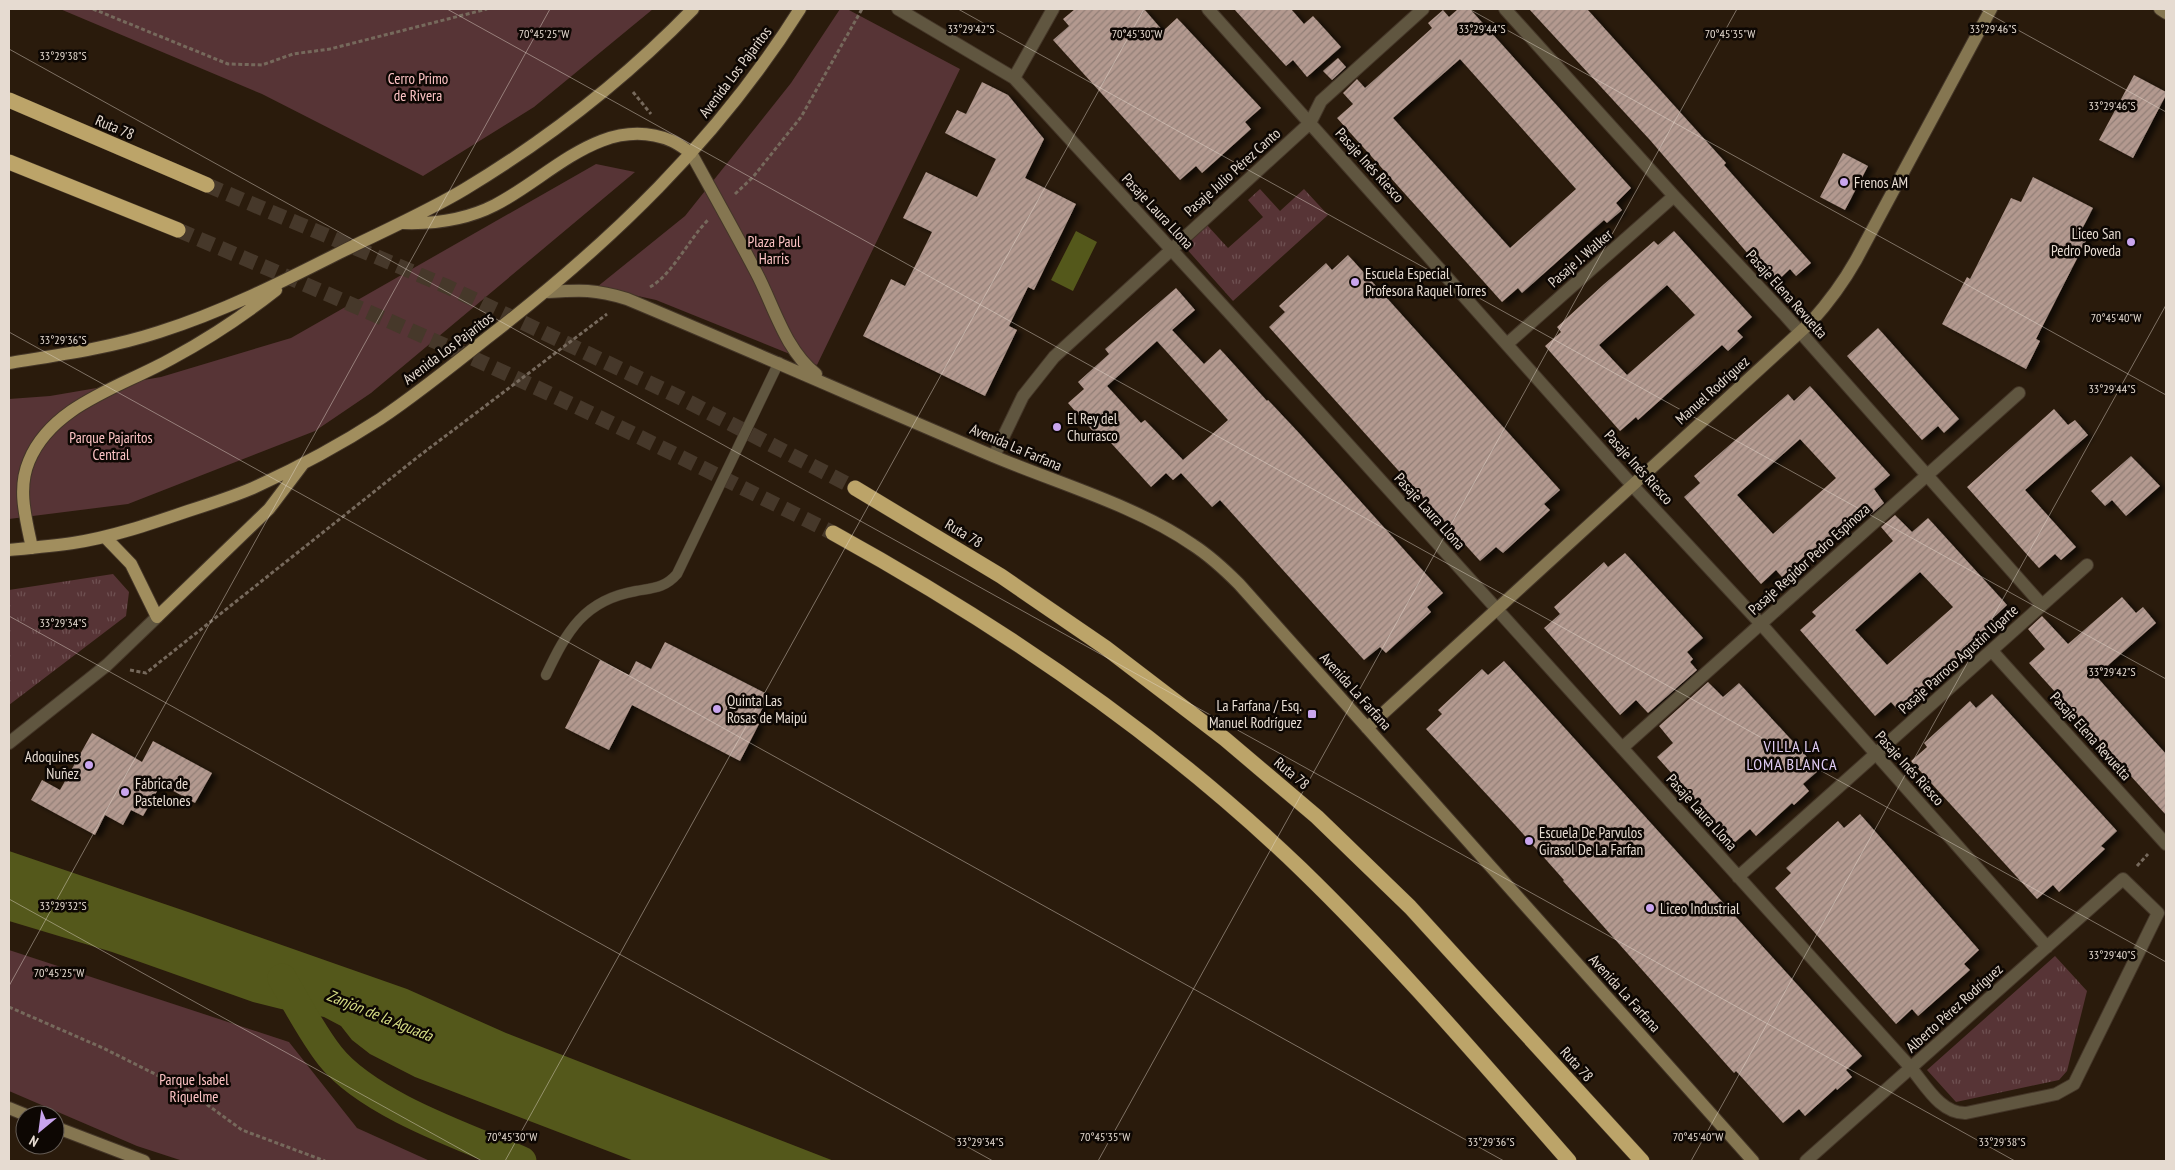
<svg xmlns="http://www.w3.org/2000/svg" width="2175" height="1170" font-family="'PT Sans Narrow',sans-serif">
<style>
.grass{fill:url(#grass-tufts)}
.park{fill:#573436}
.water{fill:#54581b}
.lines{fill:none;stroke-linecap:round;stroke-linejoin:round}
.canal{stroke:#54581b;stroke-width:29}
.building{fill:url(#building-hatch);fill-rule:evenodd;filter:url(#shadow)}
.highway-tunnel{stroke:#46382a;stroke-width:15;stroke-dasharray:15 8;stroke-linecap:butt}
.lane-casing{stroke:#443628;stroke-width:11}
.street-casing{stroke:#443628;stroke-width:14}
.secondary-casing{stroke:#443628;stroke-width:14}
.primary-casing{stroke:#443628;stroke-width:14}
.highway-casing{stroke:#443628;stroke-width:16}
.path{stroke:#76695c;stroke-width:3;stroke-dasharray:4 2.5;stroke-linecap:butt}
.lane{stroke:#605640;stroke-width:10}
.street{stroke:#605640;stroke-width:12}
.secondary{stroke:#857651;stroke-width:12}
.primary{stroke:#a18e5e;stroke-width:12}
.highway{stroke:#bca469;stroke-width:15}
.ticks{fill:none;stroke:#e6dbd1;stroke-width:1;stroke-opacity:0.45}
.poi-dot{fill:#c9a5ee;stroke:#0d0703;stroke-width:2}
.labels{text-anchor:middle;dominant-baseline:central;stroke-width:5;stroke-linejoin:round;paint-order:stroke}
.street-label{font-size:15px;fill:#e6dbd1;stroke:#0d0703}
.park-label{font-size:15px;fill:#fec4c5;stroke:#0d0703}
.poi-label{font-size:15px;fill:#e6dbd1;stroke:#0d0703;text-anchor:start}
.neighbourhood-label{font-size:16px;letter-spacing:1px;fill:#e1cdf6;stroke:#0d0703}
.water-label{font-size:16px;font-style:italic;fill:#d7de85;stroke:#0d0703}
.ticks-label{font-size:12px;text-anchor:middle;fill:#e6dbd1;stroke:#0d0703;stroke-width:5;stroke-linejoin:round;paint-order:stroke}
</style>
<defs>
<pattern id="grass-tufts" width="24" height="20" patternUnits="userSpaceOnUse" patternTransform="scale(1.25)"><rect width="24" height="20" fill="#573436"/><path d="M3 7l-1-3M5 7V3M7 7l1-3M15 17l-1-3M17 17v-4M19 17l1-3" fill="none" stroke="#6f5152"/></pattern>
<pattern id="building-hatch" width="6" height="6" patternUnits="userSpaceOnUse" patternTransform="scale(1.25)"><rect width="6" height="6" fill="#b3998f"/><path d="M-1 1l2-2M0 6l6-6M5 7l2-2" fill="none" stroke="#927f77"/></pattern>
<filter id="shadow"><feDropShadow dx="5.5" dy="3" stdDeviation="2.5" flood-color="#0009"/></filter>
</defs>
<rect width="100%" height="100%" fill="#2a1b0c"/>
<path class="grass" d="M1260 189 1280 211 1304 189 1328 215 1233 301 1184 246 1207 225 1228 248 1263 217 1248 200Z
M113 574 129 592 126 616 9 705V590Z
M2055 956 2087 991 2067 1071 2059 1080 1956 1102 1927 1070Z"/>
<path class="park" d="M60 9H653L534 107 423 176 262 94Z
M840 9H847L960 69 817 365 656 300 597 287 685 216 791 83Z
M596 164 635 172 371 393 315 431 128 504 9 519V399L50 396 161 377 291 338Z
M9 950 289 1042 357 1128 430 1161H183L137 1146 9 1091Z"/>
<path class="water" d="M1076 231 1097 242 1073 291 1051 280Z
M9 851 188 912 407 989 506 1033 834 1161H634L415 1077 370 1054 352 1040 341 1026 324 1017 281 1009 253 1002 112 952 9 921Z"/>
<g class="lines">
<path class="canal" d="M282 978C297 1004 312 1033 330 1056 368 1104 465 1137 522 1161"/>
</g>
<path class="building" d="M1075 9H1144L1163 31 1177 18 1261 108 1245 122 1251 129 1202 173 1196 166 1180 180 1053 40 1069 26 1063 19Z
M1234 9H1291L1304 24 1313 16 1341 47 1307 77 1293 60 1286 66Z
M1458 9H1470L1631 188 1616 203 1622 210 1607 223 1604 220 1522 293 1518 288 1502 302 1337 118 1353 104 1343 93 1357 79 1365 88 1432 28 1428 23 1443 10 1449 17ZM1460 59 1576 189 1510 248 1393 118Z
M1529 9H1587L1726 163 1724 165 1811 263 1796 276 1790 269 1774 284 1650 140Z
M1338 58 1346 67 1332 80 1323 71Z
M2134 75 2166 92V95L2133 158 2099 140Z
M982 82 1008 95 1044 139 1025 178 1076 204 1034 290 1028 287 1009 326 1017 330 985 396 863 336 891 279 905 286 932 232 903 218 926 172 977 197 996 159 945 133 957 110 966 114Z
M1843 153 1868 166 1845 210 1820 197Z
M2033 177 2093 208 2081 231 2089 235 2036 339 2040 341 2026 369 1942 324 1967 277 1970 279 2011 198 2021 202Z
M1674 231 1752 317 1737 331 1743 337 1728 351 1722 345 1638 420 1636 417 1620 431 1545 346 1561 332 1557 327 1603 285 1654 241 1658 245ZM1667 285 1695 315 1627 375 1599 345Z
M1348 255 1560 490 1544 504 1550 510 1503 553 1496 547 1480 561 1269 327 1285 312 1279 306 1326 263 1332 270Z
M1176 288 1195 310 1172 330 1204 364 1220 349 1267 401 1268 400 1299 433 1443 593 1427 607 1431 612 1386 653 1380 647 1364 660 1220 500 1212 507 1181 473 1173 480 1166 473 1151 487 1102 433 1098 437 1068 403 1084 389 1078 382 1109 354 1105 349ZM1157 341 1228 420 1183 460 1145 420 1141 423 1107 386Z
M1878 328 1959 419 1944 433 1938 426 1922 440 1847 356Z
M1810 386 1890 475 1874 489 1884 503 1870 515 1864 509 1815 552 1812 549 1782 577 1776 570 1761 584 1684 497 1700 483 1694 476 1788 394 1794 401ZM1800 439 1836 478 1773 534 1737 495Z
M2054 409 2068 425 2075 420 2088 435 2025 490 2076 547 2061 560 2055 554 2039 568 1967 487Z
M2131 456 2160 486 2126 516 2112 500 2105 506 2091 491Z
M1895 515 1912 532 1928 518 2007 605 1992 619 1998 626 1983 639 1981 637 1899 711 1891 702 1875 716 1800 630 1816 616 1812 612 1893 541 1881 527ZM1920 572 1953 607 1887 665 1855 630Z
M1625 553 1703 638 1687 652 1693 659 1690 662 1697 670 1648 713 1636 700 1620 715 1544 628 1560 614 1554 607 1604 562 1608 567Z
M2122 597 2136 613 2143 607 2156 623 2096 676 2166 754V815L2029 663 2045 649 2028 629 2042 616 2068 644Z
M665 642 769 695 755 723 759 724 740 761 632 705 609 750 565 728 600 660 629 675 636 661 651 669Z
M1504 661 1862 1056 1846 1070 1852 1077 1837 1090 1836 1088 1805 1116 1799 1109 1783 1123 1736 1071 1734 1073 1563 881 1564 880 1516 826 1426 729 1442 714 1438 710 1482 669 1488 675Z
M1708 682 1723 697 1739 683 1819 770 1803 784 1809 791 1794 805 1792 803 1756 836 1750 829 1734 843 1657 757 1673 743 1659 726Z
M1992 694 2117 831 2101 846 2105 849 2059 892 2053 885 2037 899 1911 761 1927 747 1924 743 1970 701 1976 708Z
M92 733 142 762 153 741 212 773 195 803 161 784 143 816 131 810 123 825 105 815 95 835 31 800 42 780 60 790Z
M1860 814 1979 950 1964 964 1970 970 1918 1016 1912 1009 1896 1024 1775 888 1791 873 1786 868 1838 821 1844 828Z"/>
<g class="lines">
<path class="highway-tunnel" d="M207 185 448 287 681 398 855 488
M178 230C283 275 387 319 490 366 605 419 719 476 833 533"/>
<g class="lane-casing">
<path id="lane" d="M546 675C567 631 584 600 636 591 653 588 665 588 677 574L779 362"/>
</g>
<g class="street-casing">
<path id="street" d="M898 9 1014 78 1235 319 1911 1068C1926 1086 1941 1114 1966 1113L2056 1094 2074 1084 2158 913 2123 879C2017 973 1912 1067 1806 1161
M1208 9 1632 485 1761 624 2047 947
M1505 9 1674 196 1785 315 2042 605
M1014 78 1053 9
M1507 344 1674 196
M994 456 1023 396 1054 357 1310 123 1321 101 1423 9
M1992 651 2166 844
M9 743 107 665 157 617
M1622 748 2019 393
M1738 877 2087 565"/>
</g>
<g class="secondary-casing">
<path id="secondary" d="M2160 9 2166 13
M691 153C713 193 735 232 756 272 774 306 785 350 816 374
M548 292C580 290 595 289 627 299 749 350 871 404 993 456 1057 483 1137 506 1193 545 1210 556 1225 570 1239 584L1753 1161
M1367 728 1811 322C1829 302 1843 283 1856 260L1991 9
M9 1108 26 1115
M55 1127 144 1161"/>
</g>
<g class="primary-casing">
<path id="primary" d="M403 223C434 224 466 220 495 205 550 177 604 112 672 141 679 144 685 149 691 153
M9 363C59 355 110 348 159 332 222 312 280 283 339 253 381 232 425 213 465 189 548 139 626 78 693 9
M105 537 131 564 157 617 269 509 303 464
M32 548C26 519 17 489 29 461 52 405 121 387 171 359 208 339 243 316 276 290
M9 550C30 548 52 546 73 543 112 537 150 524 188 511 210 504 232 497 253 488 297 468 340 445 380 419 417 394 452 366 487 338 610 243 717 141 800 9"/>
</g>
<g class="highway-casing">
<path id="highway" d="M9 100 207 185
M9 162 178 230
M855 488 1001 576 1106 648 1225 739 1317 817 1410 907 1642 1161
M833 533C1000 625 1163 736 1301 869 1396 961 1482 1062 1569 1161"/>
</g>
<path class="path" d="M93 9 228 64 262 65 293 54 330 49 487 9
M633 92 651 114
M735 194 753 177 801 117 862 9
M650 287C673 274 688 240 708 220
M130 670 146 673 419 456 607 314
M2137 866 2148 854
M9 1007 103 1048 187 1090 242 1130 325 1161"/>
<use href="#lane" class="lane"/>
<use href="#street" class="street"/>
<use href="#secondary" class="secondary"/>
<use href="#primary" class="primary"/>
<use href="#highway" class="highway"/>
</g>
<path class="ticks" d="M447 9 2166 962M958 9 2166 679M1469 9 2166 395M1980 9 2166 112M9 49 2015 1161M9 332 1504 1161M9 616 993 1161M9 899 482 1161M9 986 550 9M505 1161 1144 9M1098 1161 1737 9M1691 1161 2166 305"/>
<g class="poi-dot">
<circle cx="1844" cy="182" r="5"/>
<circle cx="2131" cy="242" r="5"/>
<circle cx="1355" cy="282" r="5"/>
<circle cx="1057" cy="427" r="5"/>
<circle cx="717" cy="709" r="5"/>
<rect x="1307" y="709" width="10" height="10" rx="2.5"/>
<circle cx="89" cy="765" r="5"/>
<circle cx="125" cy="792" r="5"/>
<circle cx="1529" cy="841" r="5"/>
<circle cx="1650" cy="908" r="5"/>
</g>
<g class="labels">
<g class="street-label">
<text transform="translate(735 72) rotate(-53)">Avenida Los Pajaritos</text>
<text transform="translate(115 127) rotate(23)">Ruta 78</text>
<text transform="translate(1370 165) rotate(48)">Pasaje Inés Riesco</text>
<text transform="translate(1232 172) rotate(-42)">Pasaje Julio Pérez Canto</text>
<text transform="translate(1158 211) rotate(47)">Pasaje Laura Llona</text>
<text transform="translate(1580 258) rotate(-41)">Pasaje J. Walker</text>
<text transform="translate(1787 294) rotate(48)">Pasaje Elena Revuelta</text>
<text transform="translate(448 348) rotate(-37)">Avenida Los Pajaritos</text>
<text transform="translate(1712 390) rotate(-42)">Manuel Rodríguez</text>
<text transform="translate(1016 447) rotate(23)">Avenida La Farfana</text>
<text transform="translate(1639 467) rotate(48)">Pasaje Inés Riesco</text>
<text transform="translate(1430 511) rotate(48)">Pasaje Laura Llona</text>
<text transform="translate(964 533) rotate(31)">Ruta 78</text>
<text transform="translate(1809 559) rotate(-42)">Pasaje Regidor Pedro Espinoza</text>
<text transform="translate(1958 659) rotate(-42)">Pasaje Parroco Agustín Ugarte</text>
<text transform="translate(1356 691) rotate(48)">Avenida La Farfana</text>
<text transform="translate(2091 736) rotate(48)">Pasaje Elena Revuelta</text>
<text transform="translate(1910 768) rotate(48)">Pasaje Inés Riesco</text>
<text transform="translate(1292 773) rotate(40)">Ruta 78</text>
<text transform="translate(1702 812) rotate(48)">Pasaje Laura Llona</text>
<text transform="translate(1625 993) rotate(48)">Avenida La Farfana</text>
<text transform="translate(1954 1008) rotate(-42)">Alberto Pérez Rodríguez</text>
<text transform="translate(1577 1064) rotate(48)">Ruta 78</text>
</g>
<g class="park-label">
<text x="418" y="78">Cerro Primo<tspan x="418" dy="17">de Rivera</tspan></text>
<text x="774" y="241">Plaza Paul<tspan x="774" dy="17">Harris</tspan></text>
<text x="111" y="437">Parque Pajaritos<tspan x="111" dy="17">Central</tspan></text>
<text x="194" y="1079">Parque Isabel<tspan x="194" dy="17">Riquelme</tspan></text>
</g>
<g class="poi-label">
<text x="1854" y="182">Frenos AM</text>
<text x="2121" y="233" text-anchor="end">Liceo San<tspan x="2121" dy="17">Pedro Poveda</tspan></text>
<text x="1365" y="273">Escuela Especial<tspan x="1365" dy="17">Profesora Raquel Torres</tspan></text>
<text x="1067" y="418">El Rey del<tspan x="1067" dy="17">Churrasco</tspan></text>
<text x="727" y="700">Quinta Las<tspan x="727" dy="17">Rosas de Maipú</tspan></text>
<text x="1302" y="705" text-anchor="end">La Farfana / Esq.<tspan x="1302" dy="17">Manuel Rodríguez</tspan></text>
<text x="79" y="756" text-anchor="end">Adoquines<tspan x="79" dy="17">Nuñez</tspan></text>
<text x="135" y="783">Fábrica de<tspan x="135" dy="17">Pastelones</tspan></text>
<text x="1539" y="832">Escuela De Parvulos<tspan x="1539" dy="17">Girasol De La Farfan</tspan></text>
<text x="1660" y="908">Liceo Industrial</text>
</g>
<g class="neighbourhood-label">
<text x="1792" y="746">VILLA LA<tspan x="1792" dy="18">LOMA BLANCA</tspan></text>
</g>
<g class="water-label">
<text transform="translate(380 1015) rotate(22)">Zanjón de la Aguada</text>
</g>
</g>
<g class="ticks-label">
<text x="971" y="33">33°29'42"S</text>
<text x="1482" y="33">33°29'44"S</text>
<text x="1993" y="33">33°29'46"S</text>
<text x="544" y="38">70°45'25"W</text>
<text x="1137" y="38">70°45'30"W</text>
<text x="1730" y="38">70°45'35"W</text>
<text x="63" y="60">33°29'38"S</text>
<text x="2112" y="110">33°29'46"S</text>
<text x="2116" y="322">70°45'40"W</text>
<text x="63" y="344">33°29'36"S</text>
<text x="2112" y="393">33°29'44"S</text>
<text x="63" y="627">33°29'34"S</text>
<text x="2112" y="676">33°29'42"S</text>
<text x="63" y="910">33°29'32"S</text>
<text x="2112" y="959">33°29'40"S</text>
<text x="59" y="977">70°45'25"W</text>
<text x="512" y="1141">70°45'30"W</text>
<text x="1105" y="1141">70°45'35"W</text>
<text x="1698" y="1141">70°45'40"W</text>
<text x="980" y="1146">33°29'34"S</text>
<text x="1491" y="1146">33°29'36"S</text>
<text x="2002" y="1146">33°29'38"S</text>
</g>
<rect width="2175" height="1170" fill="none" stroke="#e6dbd1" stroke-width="20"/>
<g transform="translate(40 1130) rotate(209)"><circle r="24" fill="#0d0703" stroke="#645c55"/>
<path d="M0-4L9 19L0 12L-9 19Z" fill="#c9a5ee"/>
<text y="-8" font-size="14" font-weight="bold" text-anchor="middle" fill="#e6dbd1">N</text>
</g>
</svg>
